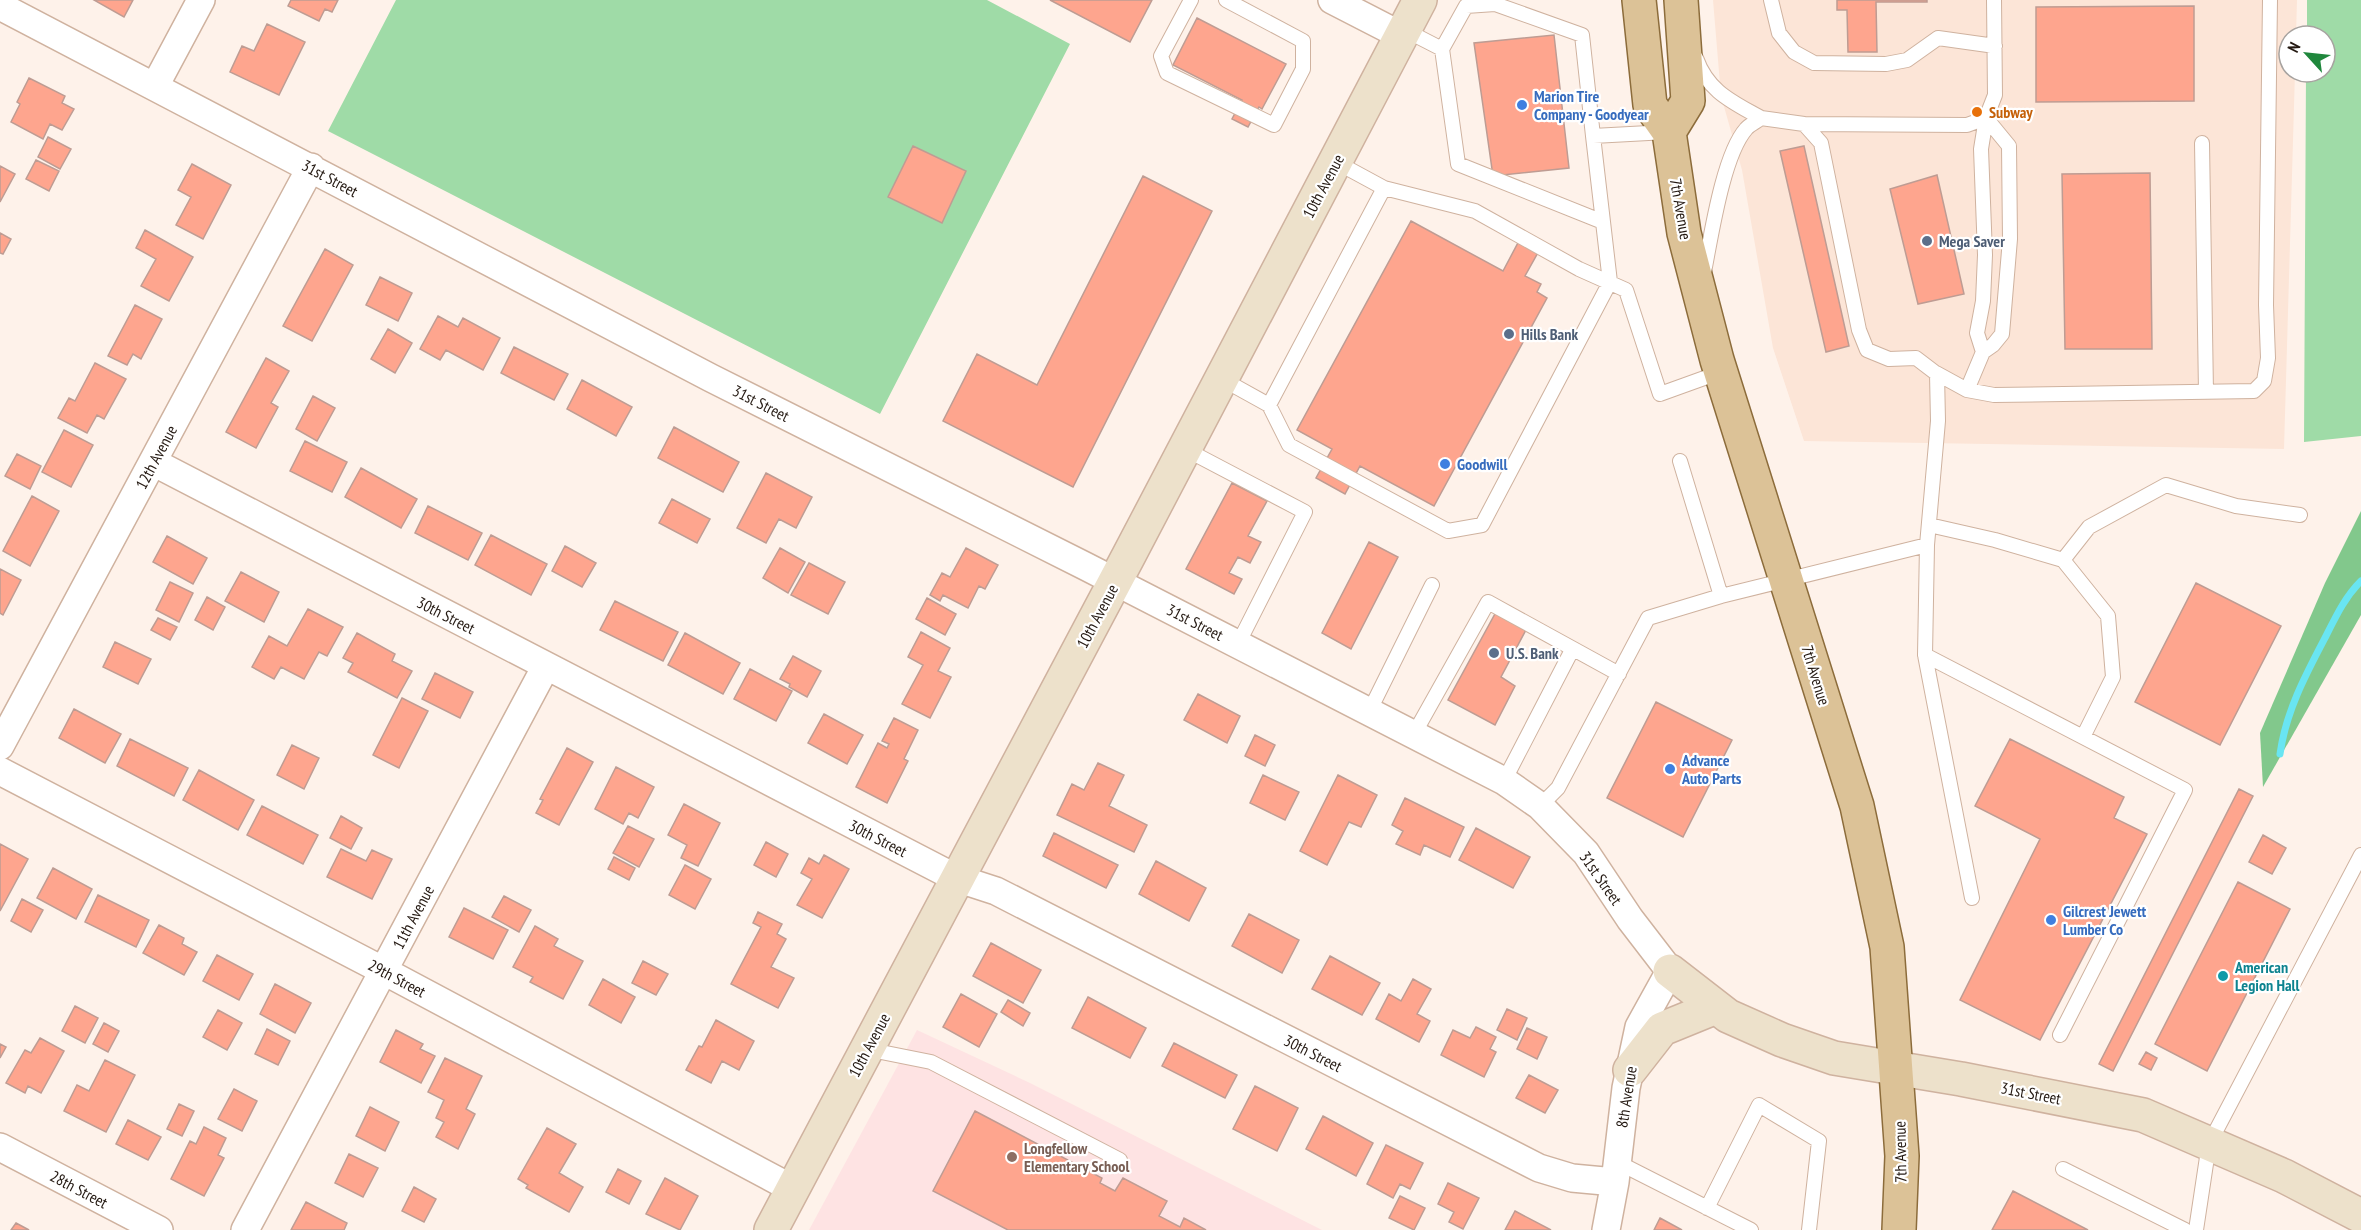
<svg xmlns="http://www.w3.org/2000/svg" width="2361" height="1230" font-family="'PT Sans Narrow',sans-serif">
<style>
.built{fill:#fce5d7}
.education{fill:#fee3e3}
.green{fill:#9fdba7}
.forest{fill:#82c88c}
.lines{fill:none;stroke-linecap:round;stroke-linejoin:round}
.stream{stroke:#69e5f2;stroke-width:7}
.building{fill:#fea58e;stroke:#be9c93;stroke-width:1.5}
.lane-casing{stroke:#cfb29f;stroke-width:16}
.street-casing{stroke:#cfb29f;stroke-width:30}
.secondary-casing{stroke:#cfb29f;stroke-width:36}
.primary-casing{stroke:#8c6c3b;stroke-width:36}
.lane{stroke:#fff;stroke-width:14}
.street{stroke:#fff;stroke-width:27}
.secondary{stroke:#ede1cb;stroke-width:33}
.primary{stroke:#dcc297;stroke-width:33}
.shop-dot{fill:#3f7fe0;stroke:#fff;stroke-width:2}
.food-dot{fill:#e8710a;stroke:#fff;stroke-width:2}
.service-dot{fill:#5c6f8a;stroke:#fff;stroke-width:2}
.culture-dot{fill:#0f9aa8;stroke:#fff;stroke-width:2}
.education-dot{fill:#8d6e63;stroke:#fff;stroke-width:2}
.labels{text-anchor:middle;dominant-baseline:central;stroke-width:4.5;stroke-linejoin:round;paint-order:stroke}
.shop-label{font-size:16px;font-weight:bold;fill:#366cbe;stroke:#fff;text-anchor:start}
.food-label{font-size:16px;font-weight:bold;fill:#c56008;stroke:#fff;text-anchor:start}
.street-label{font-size:16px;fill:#231811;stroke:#fff}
.service-label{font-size:16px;font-weight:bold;fill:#4e5e75;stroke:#fff;text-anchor:start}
.culture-label{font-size:16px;font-weight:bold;fill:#0d838f;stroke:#fff;text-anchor:start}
.education-label{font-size:16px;font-weight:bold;fill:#785e54;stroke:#fff;text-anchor:start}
</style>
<rect width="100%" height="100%" fill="#fef2ea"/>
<path class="built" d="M1713 0H2297L2296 36H2289V72H2295L2284 449 1804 441 1773 348 1742 170 1721 96Z"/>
<path class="education" d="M917 1030 1030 1083 1322 1230H809Z"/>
<path class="green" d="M396 0H987L1070 44 880 414 328 131Z
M2307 0H2361V436L2304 442 2306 72H2325V36H2307Z"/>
<path class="forest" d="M2361 511V615L2263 787 2260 733 2325 583Z"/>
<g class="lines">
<path class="stream" d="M2280 754C2286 711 2306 674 2326 636 2336 616 2345 597 2361 581"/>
</g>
<path class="building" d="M94 0H133L124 17Z
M291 0H338L332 12 325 9 319 21 288 6Z
M1050 0H1152L1130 42Z
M1837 0H1927V2H1876L1877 52H1848L1847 10H1837Z
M2194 6V101L2036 102V7Z
M1197 18 1286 64 1262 109 1259 107 1248 127 1232 119 1242 100 1173 65Z
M267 24 305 42 279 95 230 72 242 46 254 51Z
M1554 35 1569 168 1493 176 1474 43Z
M29 78 65 96 62 103 74 109 62 130 50 124 43 139 11 122 20 104 17 102Z
M48 137 71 149 60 169 38 157Z
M913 146 966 171 942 223 888 197Z
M1804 146 1849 346 1826 352 1780 151Z
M36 160 59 171 49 191 26 179Z
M192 164 231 185 203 239 176 225 191 197 178 190Z
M0 166 15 174 0 202Z
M2150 173 2152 349H2065L2062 174Z
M1937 175 1964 294 1918 304 1890 189Z
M1143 176 1212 211 1073 487 943 421 977 354 1037 385Z
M1411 221 1503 271 1520 239 1540 249 1525 276 1541 284 1537 292 1547 298 1434 506 1360 466 1345 494 1316 478 1332 449 1297 430Z
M145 230 193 257 169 301 141 286 156 259 136 248Z
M0 233 11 239 3 254 0 253Z
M325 249 353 265 312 341 283 326Z
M380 277 412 293 398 321 366 305Z
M135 305 162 319 141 359 133 354 127 365 108 356Z
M438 316 458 327 463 318 500 338 483 370 446 350 440 360 420 349Z
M388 329 412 343 395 373 371 359Z
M514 347 568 374 554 400 501 373Z
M266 358 289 371 271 403 278 407 256 448 226 432Z
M95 363 126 379 104 419 97 415 87 433 58 418 69 398 75 401Z
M582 380 632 407 616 436 567 409Z
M313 396 335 408 317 441 296 429Z
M674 427 739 462 723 492 658 458Z
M64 430 93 445 71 487 42 472Z
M305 441 347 462 332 492 290 471Z
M17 454 41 466 30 489 5 476Z
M361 468 417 499 401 528 345 497Z
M766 473 812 497 796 528 779 519 766 543 737 528Z
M1232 483 1267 501 1248 536 1261 542 1250 563 1238 557 1229 573 1242 579 1234 594 1186 569Z
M32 496 59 511 30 566 3 551Z
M672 499 710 519 697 543 659 523Z
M428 506 482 533 468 560 415 533Z
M491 535 547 564 531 595 475 565Z
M167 536 207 558 193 584 153 562Z
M1369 542 1398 557 1351 649 1322 633Z
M565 546 596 563 582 587 552 571Z
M780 548 805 562 788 593 763 578Z
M966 548 998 565 985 589 979 586 968 608 943 595 940 601 930 595 942 573 950 577Z
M809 563 845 582 828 614 791 595Z
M0 569 21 580 3 615 0 613Z
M241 572 279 592 264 622 225 601Z
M170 582 193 593 179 622 156 610Z
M2196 583 2281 626 2220 745 2135 702Z
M207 597 225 607 213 630 195 620Z
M927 598 956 614 945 635 916 619Z
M615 601 678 632 663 661 600 630Z
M308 609 343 627 327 656 319 652 304 679 281 667 274 679 252 667 269 636 287 646Z
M1496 612 1527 628 1501 677 1515 686 1495 725 1448 700Z
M158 618 177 627 170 640 151 630Z
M921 632 950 648 938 671 951 677 930 718 902 704 923 665 908 657Z
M357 633 395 654 392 661 412 671 397 698 348 672 353 663 343 658Z
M685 633 740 663 723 694 668 665Z
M115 642 151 659 138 684 103 667Z
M793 656 821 671 807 697 789 687 790 684 780 679Z
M750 669 792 691 776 721 734 699Z
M435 673 473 692 460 718 422 699Z
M1198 694 1240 716 1227 743 1184 720Z
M402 698 428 711 399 768 373 755Z
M1656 702 1732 740 1683 837 1607 798Z
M74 709 121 734 105 763 59 738Z
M824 714 863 735 847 764 808 743Z
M894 718 918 730 904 759 908 761 887 803 856 787 878 743 887 748 889 744 882 741Z
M1255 735 1275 745 1265 766 1245 756Z
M130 739 188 768 174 796 117 766Z
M2010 739 2124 797 2114 818 2147 834 2040 1040 1960 1000 2040 839 1975 806Z
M292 745 319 758 304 789 277 775Z
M567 748 593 762 559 825 536 813 543 800 540 799Z
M1098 763 1124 775 1109 806 1147 825 1134 852 1057 815 1072 784 1084 790Z
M616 767 654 787 638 818 629 813 623 824 595 809Z
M199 770 254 800 238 830 183 800Z
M1263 775 1299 792 1285 820 1250 803Z
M1338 775 1377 795 1361 827 1349 822 1327 865 1300 851Z
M2239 789 2253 796 2113 1071 2099 1064Z
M1405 798 1464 827 1450 857 1424 845 1420 855 1396 844 1403 831 1392 825Z
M684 804 720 823 698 866 681 858 687 845 668 835Z
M262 806 318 835 303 864 247 835Z
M341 816 362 828 351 849 330 838Z
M628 826 654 839 639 867 613 853Z
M1476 828 1530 857 1513 888 1459 860Z
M1054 833 1118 865 1106 888 1043 856Z
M2263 835 2286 848 2272 874 2249 862Z
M766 842 788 854 776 877 754 865Z
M0 844 28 859 0 911Z
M341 849 366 861 372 850 392 859 372 899 327 877Z
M824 855 849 869 822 918 797 905 812 879 801 873 809 858 819 864Z
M614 857 635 868 629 880 608 869Z
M1156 861 1206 888 1189 921 1139 894Z
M685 865 711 879 695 909 669 895Z
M53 868 92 889 76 919 37 898Z
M2238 882 2290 909 2207 1071 2155 1044Z
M98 895 149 920 136 947 85 922Z
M504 896 531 910 519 932 492 917Z
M22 899 43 910 31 932 11 921Z
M464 908 508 930 493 959 449 937Z
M758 912 782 924 777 934 786 939 771 967 794 978 778 1008 731 984 761 927 753 923Z
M1249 914 1299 940 1282 973 1232 946Z
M159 925 184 938 182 944 197 952 184 975 143 953Z
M535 926 558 939 554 946 583 961 563 999 530 982 533 977 513 967Z
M991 943 1041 970 1023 1003 973 976Z
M217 955 253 974 239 1000 203 981Z
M1330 956 1380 983 1362 1015 1312 989Z
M643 961 668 974 656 995 632 983Z
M603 979 635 997 621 1023 589 1005Z
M1413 979 1431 989 1417 1014 1430 1021 1419 1042 1376 1019 1389 994 1401 1001Z
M275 984 311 1003 295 1033 260 1014Z
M961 994 997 1014 979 1047 943 1027Z
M1088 997 1146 1028 1130 1058 1072 1028Z
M1008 1000 1030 1013 1023 1026 1001 1012Z
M75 1006 98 1018 85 1043 62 1031Z
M1507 1009 1527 1018 1517 1040 1497 1030Z
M218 1010 242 1023 227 1050 203 1037Z
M716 1020 754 1041 739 1070 722 1061 711 1083 686 1070 699 1046 702 1047Z
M104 1023 119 1031 108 1052 93 1044Z
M1476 1027 1496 1037 1490 1049 1496 1052 1484 1077 1441 1055 1453 1030 1470 1038Z
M1527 1028 1547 1037 1537 1059 1517 1049Z
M267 1029 290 1041 278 1065 255 1054Z
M396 1030 423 1044 420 1049 435 1056 421 1083 380 1062Z
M40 1038 64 1051 41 1093 28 1086 25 1093 6 1083 25 1050 31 1053Z
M1174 1043 1237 1075 1225 1098 1162 1066Z
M0 1044 6 1047 0 1058Z
M2146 1052 2157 1058 2151 1070 2139 1064Z
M445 1058 482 1076 466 1109 475 1114 458 1149 436 1137 444 1122 436 1118 444 1100 428 1092Z
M105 1060 135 1075 106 1132 64 1111 77 1085 89 1091Z
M1529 1075 1558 1090 1545 1113 1516 1098Z
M1255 1086 1298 1108 1277 1151 1233 1129Z
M234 1089 257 1101 242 1131 218 1119Z
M179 1104 194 1111 182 1136 167 1129Z
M370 1107 399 1122 385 1151 356 1136Z
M975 1111 1102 1178 1100 1183 1115 1191 1123 1178 1167 1201 1159 1216 1180 1227 1184 1218 1206 1230H1008L933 1191Z
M1323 1116 1373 1143 1356 1176 1306 1149Z
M128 1120 161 1137 148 1160 116 1144Z
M204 1127 226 1138 218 1155 224 1158 204 1196 171 1179 190 1141 196 1144Z
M547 1128 576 1144 559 1173 583 1187 569 1212 526 1188 528 1185 518 1179Z
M1386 1145 1423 1163 1410 1189 1400 1184 1393 1198 1367 1184Z
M349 1154 378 1168 363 1197 335 1183Z
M618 1169 641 1181 629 1204 606 1192Z
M665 1178 698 1196 680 1230 646 1214Z
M1448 1183 1479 1198 1463 1229 1449 1222 1454 1212 1438 1204Z
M414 1187 436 1199 424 1222 402 1211Z
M2013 1191 2088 1230H1992Z
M1400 1196 1425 1208 1414 1230 1389 1218Z
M306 1202 347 1223 344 1230H291Z
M1515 1211 1551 1230H1505Z
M1660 1218 1682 1230H1654Z
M16 1223 29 1230H11Z"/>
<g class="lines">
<g class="lane-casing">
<path id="lane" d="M1191 0 1161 56 1167 73 1274 125 1303 69V41L1226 0
M1771 0 1779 33 1794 52 1814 63 1886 64 1907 60 1938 38 1995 46
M1405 30 1442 49
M1696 58C1708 92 1733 102 1761 118 1756 122 1749 125 1746 129 1723 155 1711 237 1704 272
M1804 124 1967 125 1986 118 1995 95 1994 0
M2202 143 2206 392
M1336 162 1384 188 1475 211 1579 269 1626 290 1660 394 1721 372
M1603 222 1458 164 1442 49 1466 6 1495 4 1582 35 1593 136 1667 132
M1983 352 1977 333 1983 301 1985 255 1981 149 1986 118
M1936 373 1967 390 1994 395 2254 391 2264 381 2268 358 2266 305 2270 0
M1222 379 1269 405 1384 188
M1967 390 1983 352 1993 345 2002 334 2010 239 2009 146 1986 118
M1269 405 1289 445 1448 531 1482 525 1610 282 1593 136
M1185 449 1305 512 1238 644
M1680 461 1721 596 1927 545 1938 421 1937 374 1916 358 1889 359 1867 350 1859 330 1821 143 1804 124 1761 118
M1929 525 1995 540 2063 560 2089 527 2166 485 2236 506 2300 515
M1927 545 1925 655 2185 790 2060 1035
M2063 560 2108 616 2113 677 2083 737
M1925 655 1972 898
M1369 712 1432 585
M1414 734 1488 602 1619 674
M1504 781 1572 650
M1540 806 1558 788 1648 618 1721 596
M866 1049 931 1062 1120 1160
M1617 1162 1751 1230
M2063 1169 2185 1230
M1707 1208 1759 1105 1819 1141 1809 1230
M2196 1230 2209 1144 2361 855"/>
</g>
<g class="street-casing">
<path id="street" d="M1332 0 1402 36
M0 6 711 378 1085 566 1504 781 1540 806 1586 853 1630 919 1670 971 1639 1027 1626 1088 1615 1182 1606 1230
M155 86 201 0
M153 462 956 878 996 891 1539 1168 1572 1178 1615 1182
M0 746 311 167
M0 771 384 971 793 1189
M0 1147 159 1230
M245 1230 546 666"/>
</g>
<g class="secondary-casing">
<path id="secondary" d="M1670 971 1728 1016 1782 1040 1834 1058 1961 1079 2143 1115 2284 1176 2361 1216
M1630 1070 1662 1029 1716 1007
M771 1230 1128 557 1420 0"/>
</g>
<g class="primary-casing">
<path id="primary" d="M1639 0 1650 105 1669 132 1684 233 1717 360 1857 806 1887 947 1902 1156 1899 1230
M1669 132 1688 101 1681 0"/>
</g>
<use href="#lane" class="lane"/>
<use href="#street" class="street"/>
<use href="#secondary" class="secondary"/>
<use href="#primary" class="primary"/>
</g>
<g class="shop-dot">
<circle cx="1522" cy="105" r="6"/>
<circle cx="1445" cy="464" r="6"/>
<circle cx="1670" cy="769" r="6"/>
<circle cx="2051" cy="920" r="6"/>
</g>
<circle class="food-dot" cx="1977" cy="112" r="6"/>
<g class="service-dot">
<circle cx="1927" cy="241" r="6"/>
<circle cx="1509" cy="334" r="6"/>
<circle cx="1494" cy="653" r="6"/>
</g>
<circle class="culture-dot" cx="2223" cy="976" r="6"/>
<circle class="education-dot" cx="1012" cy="1157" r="6"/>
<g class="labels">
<g class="shop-label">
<text x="1534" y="96">Marion Tire<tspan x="1534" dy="18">Company - Goodyear</tspan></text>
<text x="1457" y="464">Goodwill</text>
<text x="1682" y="760">Advance<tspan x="1682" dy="18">Auto Parts</tspan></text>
<text x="2063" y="911">Gilcrest Jewett<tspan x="2063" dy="18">Lumber Co</tspan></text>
</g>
<g class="food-label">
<text x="1989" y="112">Subway</text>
</g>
<g class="street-label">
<text transform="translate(330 178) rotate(28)">31st Street</text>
<text transform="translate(1323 186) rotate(-62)">10th Avenue</text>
<text transform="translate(1681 209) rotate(80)">7th Avenue</text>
<text transform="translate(761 403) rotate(27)">31st Street</text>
<text transform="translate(156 457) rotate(-62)">12th Avenue</text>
<text transform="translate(446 615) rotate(27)">30th Street</text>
<text transform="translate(1097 616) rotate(-62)">10th Avenue</text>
<text transform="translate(1195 622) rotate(27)">31st Street</text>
<text transform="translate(1816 675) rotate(73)">7th Avenue</text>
<text transform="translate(878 838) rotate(27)">30th Street</text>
<text transform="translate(1601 878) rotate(55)">31st Street</text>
<text transform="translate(413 917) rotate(-62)">11th Avenue</text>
<text transform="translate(397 978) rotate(28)">29th Street</text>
<text transform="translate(869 1045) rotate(-62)">10th Avenue</text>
<text transform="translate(1313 1053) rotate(27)">30th Street</text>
<text transform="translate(2031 1093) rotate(11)">31st Street</text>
<text transform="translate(1626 1097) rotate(-81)">8th Avenue</text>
<text transform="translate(1900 1152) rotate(-91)">7th Avenue</text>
<text transform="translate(79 1189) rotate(28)">28th Street</text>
</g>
<g class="service-label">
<text x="1939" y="241">Mega Saver</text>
<text x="1521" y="334">Hills Bank</text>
<text x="1506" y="653">U.S. Bank</text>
</g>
<g class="culture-label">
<text x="2235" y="967">American<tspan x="2235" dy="18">Legion Hall</tspan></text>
</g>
<g class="education-label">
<text x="1024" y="1148">Longfellow<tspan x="1024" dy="18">Elementary School</tspan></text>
</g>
</g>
<g transform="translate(2307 54) rotate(297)"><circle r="28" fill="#ffffff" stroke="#a7a3a0" stroke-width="1.5"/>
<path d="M0-4.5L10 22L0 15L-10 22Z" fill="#1f873c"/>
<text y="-9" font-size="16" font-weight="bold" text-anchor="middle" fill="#231811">N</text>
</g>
</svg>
